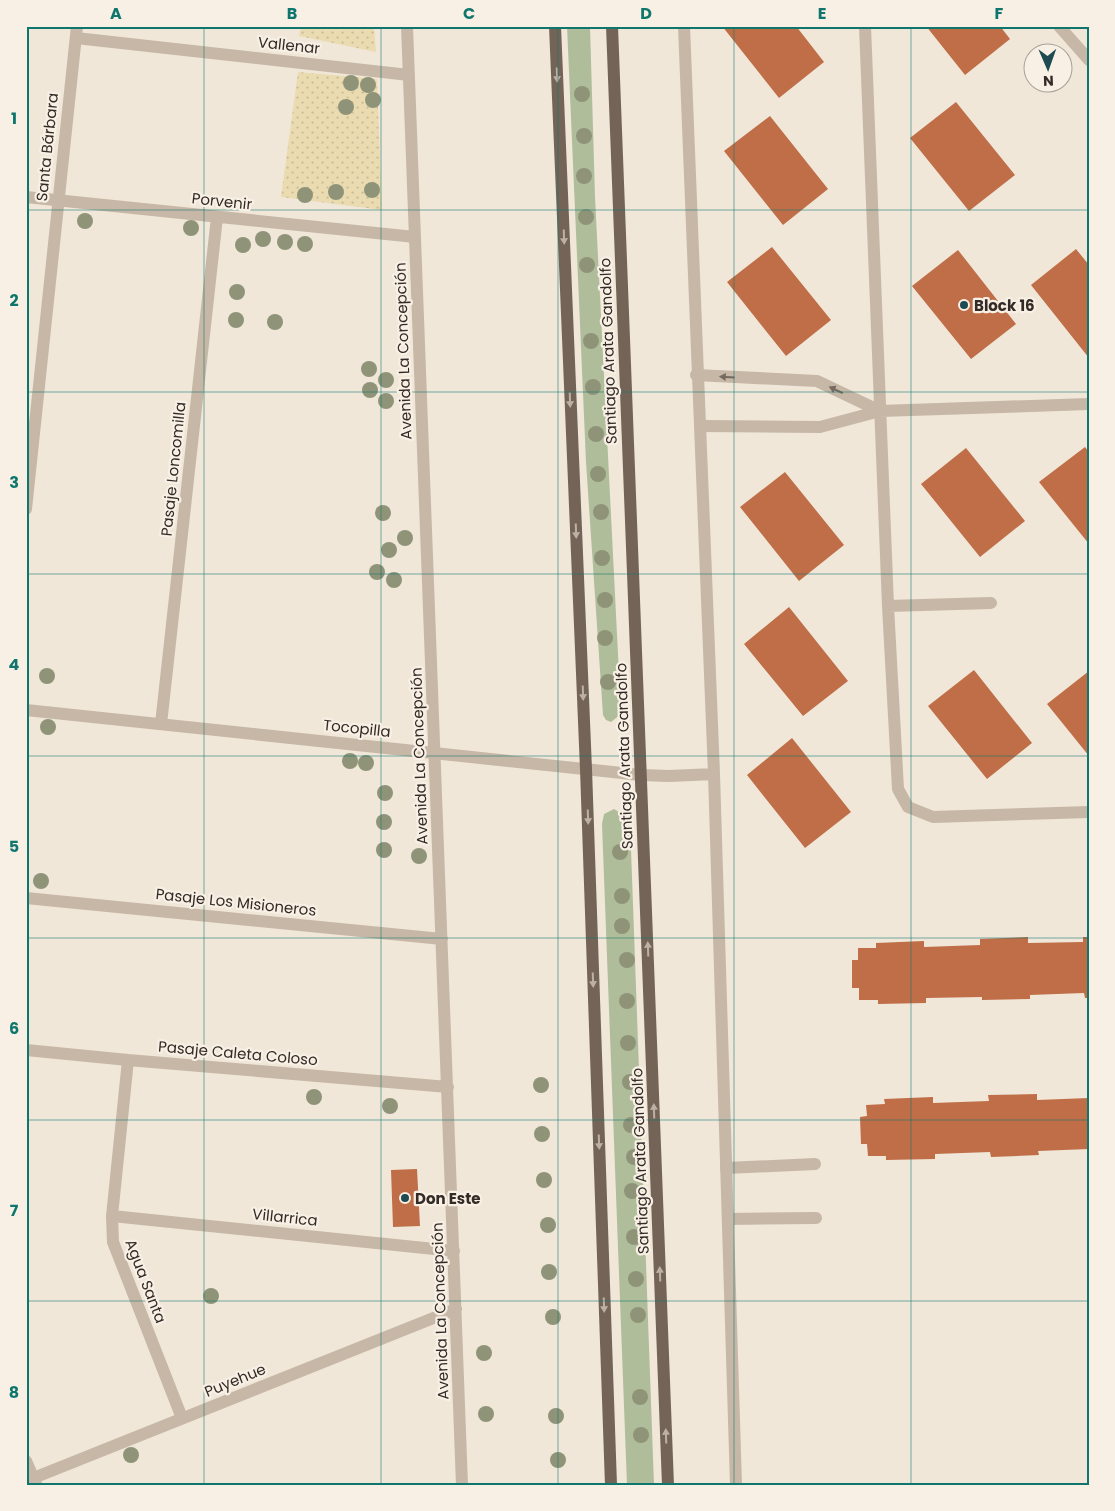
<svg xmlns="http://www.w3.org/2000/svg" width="1115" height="1511" font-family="Poppins,sans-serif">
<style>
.grass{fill:#afbd9a}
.sand{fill:url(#sand-dots)}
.building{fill:#bf6e47}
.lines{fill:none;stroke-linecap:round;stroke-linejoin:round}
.lane{stroke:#c7b7a6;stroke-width:12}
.street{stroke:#c7b7a6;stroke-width:12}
.primary{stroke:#746458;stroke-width:12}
.tree{fill:#8f9479}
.oneway{fill:#bdb1a6}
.oneway2{fill:#766a60}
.grid{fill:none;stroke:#0f766e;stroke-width:1;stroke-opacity:0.55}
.poi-dot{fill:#1e4b52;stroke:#f8f0e5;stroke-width:2}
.labels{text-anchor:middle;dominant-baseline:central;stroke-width:4.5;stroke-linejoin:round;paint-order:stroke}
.street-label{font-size:15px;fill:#332b26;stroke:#f8f0e5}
.poi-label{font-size:15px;font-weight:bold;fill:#332b26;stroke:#f8f0e5;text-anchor:start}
.neatline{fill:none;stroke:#0f766e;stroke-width:2}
.grid-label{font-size:16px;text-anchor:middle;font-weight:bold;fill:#0f766e}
</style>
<defs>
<pattern id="sand-dots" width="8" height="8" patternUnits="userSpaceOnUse" patternTransform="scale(1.25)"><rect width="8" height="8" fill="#eadbb0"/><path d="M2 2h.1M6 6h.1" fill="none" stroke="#c9bc97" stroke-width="1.8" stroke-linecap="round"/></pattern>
</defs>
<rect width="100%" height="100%" fill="#f0e7d9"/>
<path class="grass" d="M567 26H590L595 197 621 714 611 722 606 720 603 715 586 462Z
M614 809 622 814 630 822 654 1485H627L602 824 604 814Z"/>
<path class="sand" d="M301 26H374L376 52 299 36Z
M298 72 377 79 382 210 281 197Z"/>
<path class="building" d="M722 26H796L824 62 779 98Z
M926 26H1000L1010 39 965 75Z
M956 102 1015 175 969 211 910 138Z
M770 116 828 189 783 225 724 151Z
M772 247 831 320 786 356 727 282Z
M1076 249 1089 265V358L1031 285Z
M958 250 1016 324 971 359 912 286Z
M1085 447 1089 452V544L1039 482Z
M966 448 1025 521 980 557 921 484Z
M785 472 844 545 799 581 740 507Z
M789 607 848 681 803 716 744 644Z
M974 670 1032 743 987 779 928 706Z
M1089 671V756L1047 704Z
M792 738 851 812 805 848 747 775Z
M1028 937V943L1083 942V937H1089V998H1085L1084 993 1030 995V999L982 1000V997L926 998V1003L878 1004V1000H859V988H852V960H858V948H876V943L924 941V947L980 945V939Z
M1037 1094V1100L1089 1098V1149L1038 1151 1039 1155 991 1157 990 1152 935 1154V1159L886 1160V1156H868L867 1144H861L860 1117 867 1116 866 1105 885 1104 884 1099 933 1097V1103L989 1101 988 1095Z
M417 1169 420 1226 393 1227 391 1170Z"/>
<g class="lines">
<path class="lane" d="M865 26 888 606 898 789 908 807 933 817 1089 812
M1059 26 1089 60
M696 375 817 381 880 411
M700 426 820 427 880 411 1089 404
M888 606 991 603
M726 1168 815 1164
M728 1219 816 1218"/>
<path class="street" d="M407 26 462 1485
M684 26 714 774 736 1485
M76 38 409 75
M26 197 415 237
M26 509 77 26
M26 710 641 775 669 776 714 774
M161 724 217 217
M26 898 442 939
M26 1050 128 1060 448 1087
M128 1060 112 1216 113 1242 182 1418
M112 1216 454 1251
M26 1461 36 1484
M26 1481 456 1309"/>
<path class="primary" d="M555 26 586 769 611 1485
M612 26 668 1485"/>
</g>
<g class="tree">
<circle cx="351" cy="83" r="8"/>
<circle cx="368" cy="85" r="8"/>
<circle cx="582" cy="94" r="8"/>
<circle cx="373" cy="100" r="8"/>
<circle cx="346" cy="107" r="8"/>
<circle cx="584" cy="136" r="8"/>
<circle cx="584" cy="176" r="8"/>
<circle cx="372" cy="190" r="8"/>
<circle cx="336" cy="192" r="8"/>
<circle cx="305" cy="195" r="8"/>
<circle cx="586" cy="217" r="8"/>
<circle cx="85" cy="221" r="8"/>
<circle cx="191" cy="228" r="8"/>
<circle cx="263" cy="239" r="8"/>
<circle cx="285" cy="242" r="8"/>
<circle cx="305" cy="244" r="8"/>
<circle cx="243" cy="245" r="8"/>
<circle cx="587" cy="265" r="8"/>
<circle cx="237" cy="292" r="8"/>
<circle cx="236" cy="320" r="8"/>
<circle cx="275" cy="322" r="8"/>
<circle cx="591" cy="341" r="8"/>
<circle cx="369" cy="369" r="8"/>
<circle cx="386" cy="380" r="8"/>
<circle cx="593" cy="387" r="8"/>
<circle cx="370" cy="390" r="8"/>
<circle cx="386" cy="401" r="8"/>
<circle cx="596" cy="434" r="8"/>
<circle cx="598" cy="474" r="8"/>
<circle cx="601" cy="512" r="8"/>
<circle cx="383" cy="513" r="8"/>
<circle cx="405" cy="538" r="8"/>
<circle cx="389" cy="550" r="8"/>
<circle cx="602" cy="558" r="8"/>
<circle cx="377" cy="572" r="8"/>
<circle cx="394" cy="580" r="8"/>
<circle cx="605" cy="600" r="8"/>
<circle cx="605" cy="638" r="8"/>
<circle cx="47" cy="676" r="8"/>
<circle cx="608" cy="682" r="8"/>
<circle cx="48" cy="727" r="8"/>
<circle cx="350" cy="761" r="8"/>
<circle cx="366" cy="763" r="8"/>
<circle cx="385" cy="793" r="8"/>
<circle cx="384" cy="822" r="8"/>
<circle cx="384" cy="850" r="8"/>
<circle cx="620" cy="852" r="8"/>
<circle cx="419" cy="856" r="8"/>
<circle cx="41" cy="881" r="8"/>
<circle cx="622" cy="896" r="8"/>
<circle cx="622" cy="926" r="8"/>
<circle cx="627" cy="960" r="8"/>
<circle cx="627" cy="1001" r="8"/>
<circle cx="628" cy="1043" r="8"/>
<circle cx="630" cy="1082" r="8"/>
<circle cx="541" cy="1085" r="8"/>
<circle cx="314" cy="1097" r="8"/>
<circle cx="390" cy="1106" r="8"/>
<circle cx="631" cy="1125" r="8"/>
<circle cx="542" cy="1134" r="8"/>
<circle cx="634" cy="1157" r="8"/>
<circle cx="544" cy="1180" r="8"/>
<circle cx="632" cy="1191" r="8"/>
<circle cx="548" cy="1225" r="8"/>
<circle cx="634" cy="1237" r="8"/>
<circle cx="549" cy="1272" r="8"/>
<circle cx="636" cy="1279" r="8"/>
<circle cx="211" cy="1296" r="8"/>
<circle cx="638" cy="1315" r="8"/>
<circle cx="553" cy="1317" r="8"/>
<circle cx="484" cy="1353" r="8"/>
<circle cx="640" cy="1397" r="8"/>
<circle cx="486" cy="1414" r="8"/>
<circle cx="556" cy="1416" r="8"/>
<circle cx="641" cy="1435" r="8"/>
<circle cx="131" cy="1455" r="8"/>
<circle cx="558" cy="1460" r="8"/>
</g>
<defs><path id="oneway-solid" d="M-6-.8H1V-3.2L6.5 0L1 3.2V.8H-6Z" transform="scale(1.25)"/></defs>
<g class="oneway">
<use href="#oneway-solid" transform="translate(557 75) rotate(88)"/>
<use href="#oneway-solid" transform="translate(564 237) rotate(88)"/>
<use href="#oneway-solid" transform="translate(570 400) rotate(88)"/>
<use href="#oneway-solid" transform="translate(576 531) rotate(88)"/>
<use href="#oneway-solid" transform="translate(583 693) rotate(88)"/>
<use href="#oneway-solid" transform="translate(588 817) rotate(88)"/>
<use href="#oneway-solid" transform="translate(648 949) rotate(-92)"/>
<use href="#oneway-solid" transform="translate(593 980) rotate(88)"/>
<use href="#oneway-solid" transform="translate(654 1111) rotate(-92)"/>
<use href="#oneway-solid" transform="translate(599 1142) rotate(88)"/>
<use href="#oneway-solid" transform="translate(660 1274) rotate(-92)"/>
<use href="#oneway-solid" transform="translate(604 1305) rotate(88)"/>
<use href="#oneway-solid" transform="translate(666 1436) rotate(-92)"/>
</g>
<g class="oneway2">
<use href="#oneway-solid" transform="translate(727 377) rotate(-177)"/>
<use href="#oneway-solid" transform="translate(836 390) rotate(-155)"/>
</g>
<path class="grid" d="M204 26V1485M381 26V1485M558 26V1485M734 26V1485M911 26V1485M26 210H1089M26 392H1089M26 574H1089M26 756H1089M26 938H1089M26 1120H1089M26 1301H1089"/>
<g class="poi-dot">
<circle cx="964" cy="305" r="5"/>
<circle cx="405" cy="1198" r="5"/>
</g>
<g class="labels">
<g class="street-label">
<text transform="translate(289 45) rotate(6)">Vallenar</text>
<text transform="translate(47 147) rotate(-84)">Santa Bárbara</text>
<text transform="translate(222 201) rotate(6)">Porvenir</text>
<text transform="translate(403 351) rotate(-92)">Avenida La Concepción</text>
<text transform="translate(608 351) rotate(-92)">Santiago Arata Gandolfo</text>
<text transform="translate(173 469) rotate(-84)">Pasaje Loncomilla</text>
<text transform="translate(357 728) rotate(6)">Tocopilla</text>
<text transform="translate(419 756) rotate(-92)">Avenida La Concepción</text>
<text transform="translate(624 756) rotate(-92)">Santiago Arata Gandolfo</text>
<text transform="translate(236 902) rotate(6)">Pasaje Los Misioneros</text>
<text transform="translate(238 1053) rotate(5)">Pasaje Caleta Coloso</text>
<text transform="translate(640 1161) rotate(-92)">Santiago Arata Gandolfo</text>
<text transform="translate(285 1217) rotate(6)">Villarrica</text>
<text transform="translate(146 1281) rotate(69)">Agua Santa</text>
<text transform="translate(440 1311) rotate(-92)">Avenida La Concepción</text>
<text transform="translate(235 1380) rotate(-22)">Puyehue</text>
</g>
<g class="poi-label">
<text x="974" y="305">Block 16</text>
<text x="415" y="1198">Don Este</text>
</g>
</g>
<rect width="1115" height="1511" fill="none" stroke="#f8f0e5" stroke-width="55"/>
<g transform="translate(1048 68) rotate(178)"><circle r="24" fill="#f8f0e5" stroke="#a9a199"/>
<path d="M0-4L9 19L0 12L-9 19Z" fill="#1e4b52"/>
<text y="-8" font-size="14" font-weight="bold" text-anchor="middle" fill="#332b26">N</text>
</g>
<rect x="28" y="28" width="1060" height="1456" class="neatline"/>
<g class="grid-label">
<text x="116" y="19">A</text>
<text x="292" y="19">B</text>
<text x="469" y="19">C</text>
<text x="646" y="19">D</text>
<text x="822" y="19">E</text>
<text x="999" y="19">F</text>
<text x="14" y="124">1</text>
<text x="14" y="306">2</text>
<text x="14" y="488">3</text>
<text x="14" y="670">4</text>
<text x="14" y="852">5</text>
<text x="14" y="1034">6</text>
<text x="14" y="1216">7</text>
<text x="14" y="1398">8</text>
</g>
</svg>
